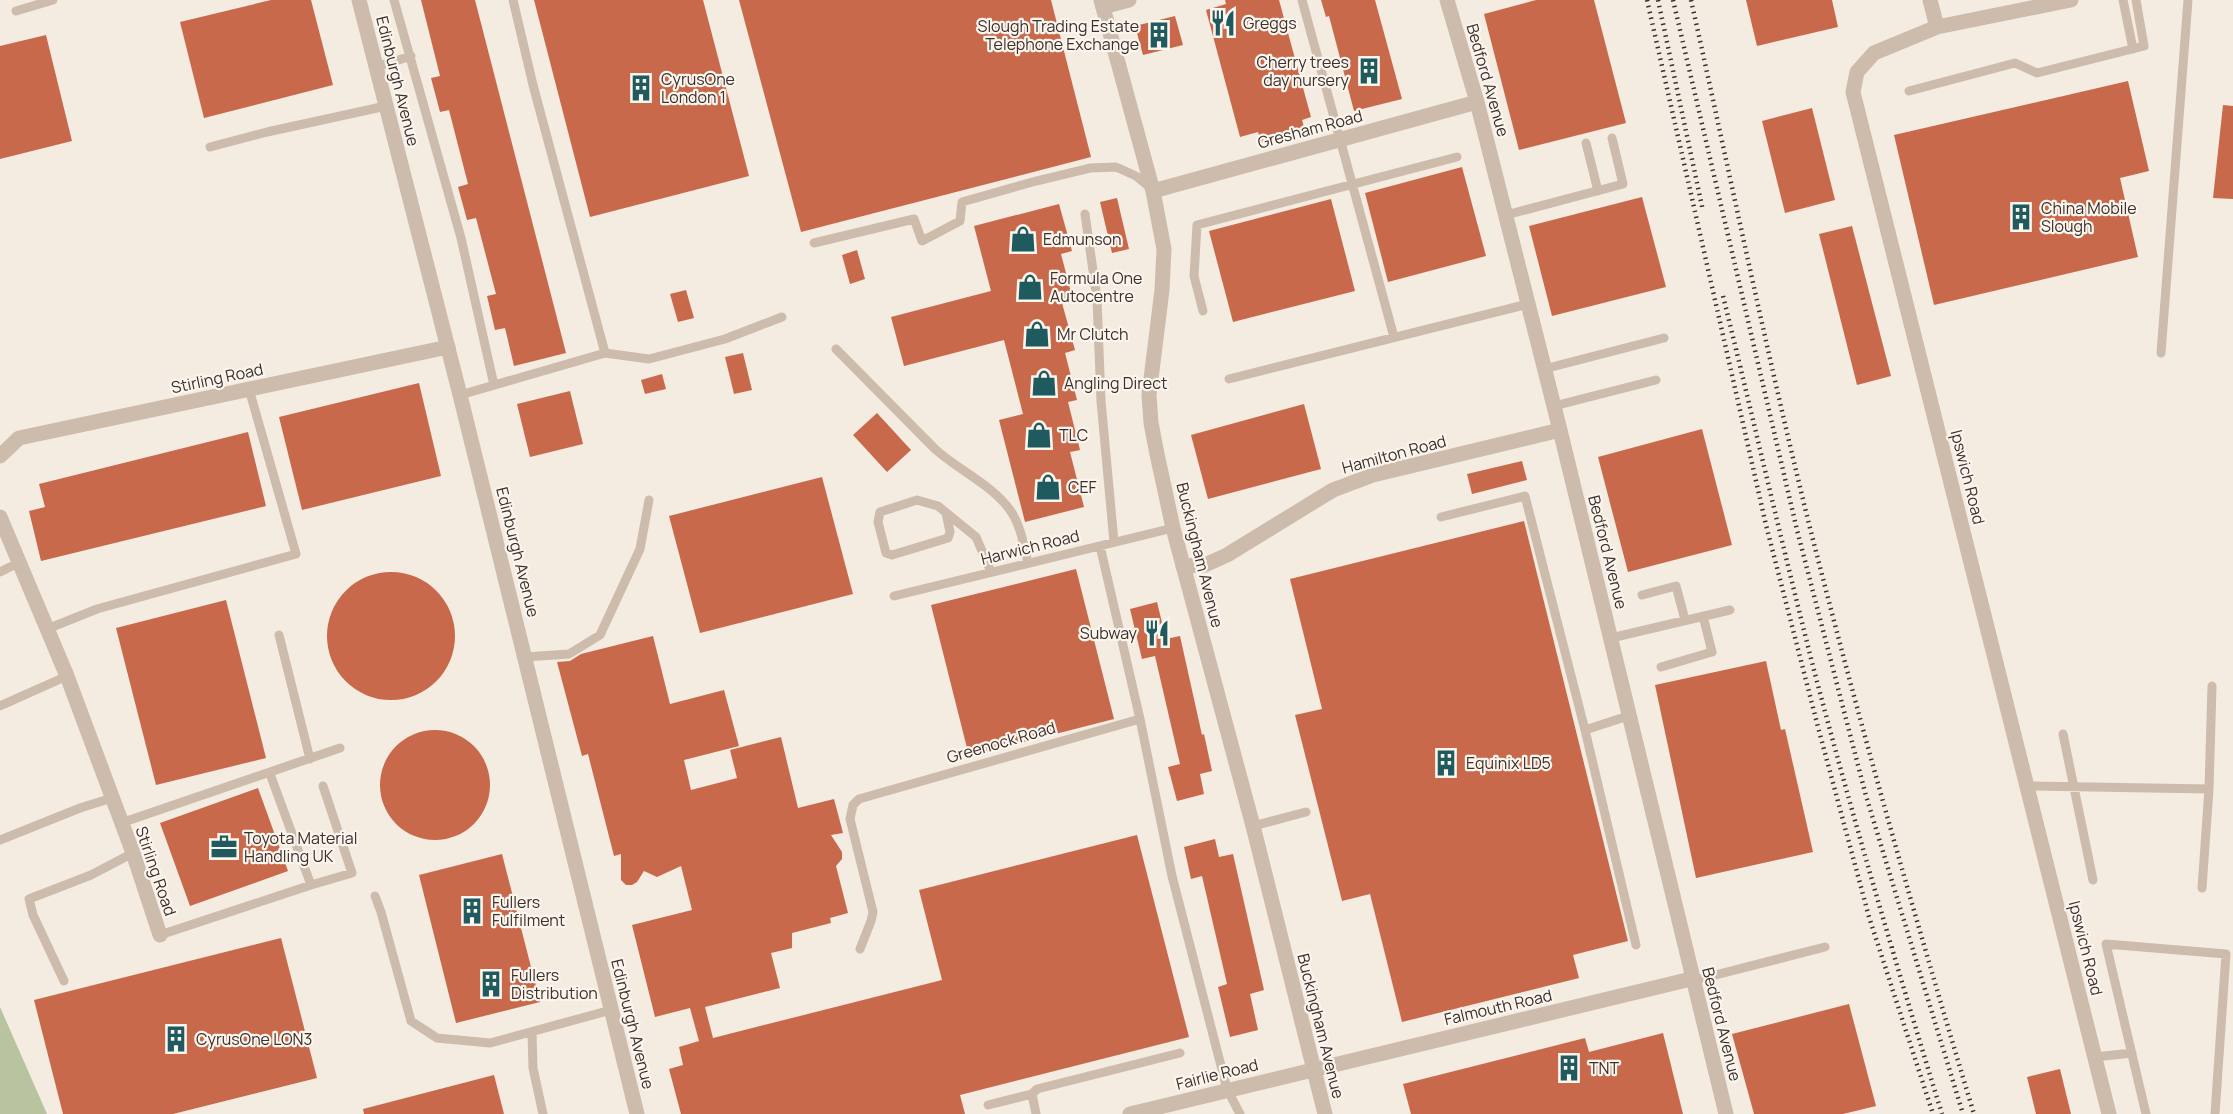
<svg xmlns="http://www.w3.org/2000/svg" width="2233" height="1114" font-family="Manrope,sans-serif">
<style>
.green{fill:#b8c4a0}
.building{fill:#c8694b}
.lines{fill:none;stroke-linecap:round;stroke-linejoin:round}
.service{stroke:#cdbbac;stroke-width:9}
.minor{stroke:#cdbbac;stroke-width:15}
.tertiary{stroke:#cdbbac;stroke-width:15}
.rail{stroke:#3b302b;stroke-width:4.5;stroke-dasharray:1.5 4.5;stroke-linecap:butt}
.labels{text-anchor:middle;dominant-baseline:central;stroke-width:4.5;stroke-linejoin:round;paint-order:stroke}
.poi-label{font-size:16px;fill:#3b302b;stroke:#fbf5ee;text-anchor:start}
.street-label{font-size:16px;fill:#3b302b;stroke:#fbf5ee}
</style>
<rect width="100%" height="100%" fill="#f4ebe1"/>
<path class="green" d="M0 1007 47 1114H0Z"/>
<path class="building" d="M271 0H311L333 85 204 118 180 22Z
M421 0H475L566 353 514 366 505 328 495 330 487 296 496 294 476 218 467 220 458 187 468 184 449 110 440 112 431 78 440 76Z
M534 0H703L749 176 590 217Z
M739 0H1051L1091 157 801 232Z
M1225 0H1279L1311 117 1302 120 1305 130 1261 142 1258 132 1240 137 1206 10 1226 4Z
M1321 0H1375L1402 99 1354 111 1329 16 1326 17Z
M1536 0H1594L1626 123 1519 150 1484 14Z
M1746 0H1832L1838 27 1757 46Z
M1175 16 1183 45 1143 55 1135 26Z
M46 35 72 141 0 159V46Z
M2128 81 2149 171 2120 178 2138 257 1934 305 1894 135Z
M2223 105 2233 106V199L2213 198Z
M1812 108 1835 200 1785 213 1762 121Z
M1462 167 1486 256 1388 282 1365 193Z
M1642 197 1666 287 1552 316 1529 226Z
M1117 198 1129 249 1112 253 1100 202Z
M1331 199 1355 291 1233 322 1209 231Z
M1059 204 1072 251 1061 254 1073 300 1062 303 1075 350 1065 353 1077 400 1068 402 1080 450 1070 452 1084 507 1025 522 999 420 1023 414 1004 340 904 366 891 317 991 291 974 226Z
M1852 226 1891 376 1857 385 1819 234Z
M857 250 865 279 850 284 842 255Z
M686 290 694 318 678 322 670 294Z
M743 353 752 390 734 394 725 357Z
M662 374 666 389 645 394 641 380Z
M419 383 441 476 302 510 279 417Z
M570 391 583 444 530 457 517 404Z
M1304 404 1321 469 1208 499 1191 435Z
M877 413 911 450 887 472 853 435Z
M1702 429 1732 545 1628 572 1598 457Z
M248 432 266 506 41 561 29 511 45 507 39 484Z
M1522 461 1527 480 1472 494 1467 474Z
M822 477 853 594 700 633 669 516Z
M1524 521 1628 941 1573 955 1579 978 1402 1022 1370 894 1342 901 1295 715 1322 709 1290 579Z
M1076 569 1114 719 969 756 931 605Z
M327 636a64 64 0 1 1 128 0a64 64 0 1 1-128 0Z
M226 600 266 758 156 785 116 628Z
M1157 602 1166 639 1180 636 1202 735 1204 734 1212 771 1200 774 1204 794 1177 801 1168 767 1180 764 1155 656 1142 659 1130 609Z
M653 636 670 704 724 690 739 746 684 760 691 790 737 778 730 750 781 737 798 808 834 799 843 833 831 835 842 852V859L836 866 848 913 830 918 831 923 792 933V948L771 953 780 988 705 1007 713 1038 942 980 919 890 1137 835 1189 1037 960 1095 965 1114H681L669 1069 683 1065 679 1047 699 1041 690 1008 655 1017 632 925 692 910 681 866 657 877 644 871 637 882 632 885H626L621 880V854L614 856 588 754 582 756 557 662 570 661 581 654Z
M1766 661 1781 730 1785 729 1813 852 1696 878 1655 685Z
M380 785a55 55 0 1 1 110 0a55 55 0 1 1-110 0Z
M258 788 288 871 190 906 160 823Z
M1215 839 1219 857 1233 854 1264 990 1250 994 1258 1030 1230 1037 1218 987 1227 984 1202 876 1191 879 1184 847Z
M502 854 540 1002 456 1023 419 875Z
M281 938 317 1078 173 1114H63L34 1000Z
M1849 1004 1876 1106 1843 1114H1754L1732 1034Z
M1663 1033 1683 1114H1411L1403 1084 1585 1038 1589 1052Z
M2060 1069 2071 1114H2036L2027 1077Z
M494 1075 504 1114H364L363 1109Z"/>
<g class="lines">
<path class="service" d="M394 0 461 238 494 385
M1302 0 1394 337
M2123 0 2133 49
M16 11 53 0
M376 67 411 56
M1909 91 2015 63 2037 73 2144 46 2136 0
M1586 143 1598 191
M210 147 267 132 386 106
M1085 214 1097 299 1101 401 1114 542
M1506 215 1623 184 1612 138
M814 243 914 219 922 241 960 221 962 202 1036 181 1090 168 1116 167 1136 176 1152 189
M1203 311 1194 276 1197 225 1457 157
M836 349 935 449C958 470 991 484 1010 510 1021 525 1024 547 1028 563
M605 353 649 359 725 339 782 317
M2161 353 2188 0
M1544 369 1664 338
M1229 379 1528 304
M460 395 605 353 533 85 513 0
M1554 406 1656 380
M946 513 950 532 948 538 892 555 886 553 878 522 880 512 917 500 938 506 976 537 991 572
M1441 517 1525 496 1585 730 1636 945
M1100 546 1140 719 1172 876 1227 1089 1240 1114
M0 572 18 563
M1642 595 1676 586 1685 620
M894 596 1173 528
M47 629 97 609 296 554 249 389
M279 635 310 759
M1611 638 1730 610
M525 657 569 654 600 635 640 549 649 500
M1661 667 1712 652 1703 616
M0 706 67 676
M1585 730 1628 716
M2063 734 2093 880
M270 774 311 885
M2027 786 2209 789
M121 823 340 748
M1253 826 1306 812
M0 840 80 808 112 798
M2202 888 2209 789 2212 686
M375 896 381 912 411 1021 437 1038 490 1043 611 1010
M160 935 311 885 352 873 323 786
M860 949 871 921 873 912 850 819 853 805 859 799 1140 719
M64 981 33 915 29 899 91 875 133 853
M1692 981 1825 947
M532 1032 533 1068 543 1114
M2095 1057 2132 1053
M988 1105 1032 1094
M1036 1114 1032 1094 1037 1089 1180 1053
M2146 1114 2106 944 2226 954 2215 1114"/>
<path class="minor" d="M1447 0 1477 102 1560 430 1726 1114
M1930 0 1937 27
M2071 0 1937 27 1874 53 1857 72 1853 92 2109 1114
M1103 7 1129 0
M1153 191 1477 102
M0 456 19 438 448 347
M0 517 67 676 133 853 160 935
M1183 566 1205 565 1227 555 1333 490 1373 475 1560 430
M1313 1070 1691 979"/>
<path class="tertiary" d="M359 0 460 395 637 1114
M1101 0 1153 191 1164 249 1162 290 1149 395 1151 423 1157 454 1173 528 1253 826 1325 1114
M1130 1114 1313 1070"/>
<path class="rail" d="M1647 0 1766 525 1818 727 1869 917 1933 1114
M1658 0 1703 211
M1673 0 1797 530 1866 796 1963 1114
M1691 0C1730 175 1766 350 1809 524 1859 722 1915 918 1974 1114
M1723 296C1754 422 1783 549 1815 674 1854 822 1897 968 1942 1114"/>
</g>
<defs>
<g id="restaurant-bare" transform="scale(2.07)"><path d="M-5-6h1v4h1v-4h1v4h1v-4h1v5L-1.5 .5V6h-2V.5L-5-1ZM5-6V6H3V1.5H1.5Q1.5-4 5-6Z" fill="#1f5a5e" stroke="#fbf5ee" stroke-width="2.5" paint-order="stroke"/></g>
<g id="building-bare" transform="scale(2.07)"><path d="M-4-6H4V6H1V3H-1V6H-4ZM-2.5-4.3h1.7v1.8h-1.7ZM.8-4.3h1.7v1.8H.8ZM-2.5-1h1.7V.8h-1.7ZM.8-1h1.7V.8H.8Z" fill="#1f5a5e" stroke="#fbf5ee" stroke-width="2.5" paint-order="stroke"/></g>
<g id="shop-bare" transform="scale(2.07)"><path d="M-5-2.5h2.3a2.7 3.5 0 0 1 5.4 0H5L5.5 6h-11ZM-1.5-2.5h3a1.5 2.3 0 0 0-3 0Z" fill="#1f5a5e" stroke="#fbf5ee" stroke-width="2.5" paint-order="stroke"/></g>
<g id="office-bare" transform="scale(2.07)"><path d="M-6-3h4V-5.5h4V-3h4V5H-6ZM-1-4.5V-3h2v-1.5ZM-6 0V1H6V0Z" fill="#1f5a5e" stroke="#fbf5ee" stroke-width="2.5" paint-order="stroke"/></g>
</defs>
<g fill-rule="evenodd">
<use href="#restaurant-bare" x="1223" y="23"/>
<use href="#building-bare" x="1159" y="35"/>
<use href="#building-bare" x="1369" y="71"/>
<use href="#building-bare" x="641" y="88"/>
<use href="#building-bare" x="2021" y="217"/>
<use href="#shop-bare" x="1023" y="239"/>
<use href="#shop-bare" x="1030" y="287"/>
<use href="#shop-bare" x="1037" y="334"/>
<use href="#shop-bare" x="1044" y="383"/>
<use href="#shop-bare" x="1039" y="435"/>
<use href="#shop-bare" x="1048" y="487"/>
<use href="#restaurant-bare" x="1157" y="633"/>
<use href="#building-bare" x="1446" y="763"/>
<use href="#office-bare" x="224" y="847"/>
<use href="#building-bare" x="472" y="911"/>
<use href="#building-bare" x="491" y="984"/>
<use href="#building-bare" x="176" y="1039"/>
<use href="#building-bare" x="1569" y="1068"/>
</g>
<g class="labels">
<g class="poi-label">
<text x="1243" y="23">Greggs</text>
<text x="1139" y="26" text-anchor="end">Slough Trading Estate<tspan x="1139" dy="18">Telephone Exchange</tspan></text>
<text x="1349" y="62" text-anchor="end">Cherry trees<tspan x="1349" dy="18">day nursery</tspan></text>
<text x="661" y="79">CyrusOne<tspan x="661" dy="18">London 1</tspan></text>
<text x="2041" y="208">China Mobile<tspan x="2041" dy="18">Slough</tspan></text>
<text x="1043" y="239">Edmunson</text>
<text x="1050" y="278">Formula One<tspan x="1050" dy="18">Autocentre</tspan></text>
<text x="1057" y="334">Mr Clutch</text>
<text x="1064" y="383">Angling Direct</text>
<text x="1059" y="435">TLC</text>
<text x="1068" y="487">CEF</text>
<text x="1137" y="633" text-anchor="end">Subway</text>
<text x="1466" y="763">Equinix LD5</text>
<text x="244" y="838">Toyota Material<tspan x="244" dy="18">Handling UK</tspan></text>
<text x="492" y="902">Fullers<tspan x="492" dy="18">Fulfilment</tspan></text>
<text x="511" y="975">Fullers<tspan x="511" dy="18">Distribution</tspan></text>
<text x="196" y="1039">CyrusOne LON3</text>
<text x="1589" y="1068">TNT</text>
</g>
<g class="street-label">
<text transform="translate(1488 80) rotate(74)">Bedford Avenue</text>
<text transform="translate(398 81) rotate(76)">Edinburgh Avenue</text>
<text transform="translate(1310 129) rotate(-15)">Gresham Road</text>
<text transform="translate(217 378) rotate(-12)">Stirling Road</text>
<text transform="translate(1394 454) rotate(-15)">Hamilton Road</text>
<text transform="translate(1968 477) rotate(76)">Ipswich Road</text>
<text transform="translate(1030 547) rotate(-14)">Harwich Road</text>
<text transform="translate(518 552) rotate(76)">Edinburgh Avenue</text>
<text transform="translate(1608 552) rotate(76)">Bedford Avenue</text>
<text transform="translate(1200 555) rotate(76)">Buckingham Avenue</text>
<text transform="translate(1001 742) rotate(-16)">Greenock Road</text>
<text transform="translate(156 871) rotate(71)">Stirling Road</text>
<text transform="translate(2086 948) rotate(76)">Ipswich Road</text>
<text transform="translate(1498 1007) rotate(-13)">Falmouth Road</text>
<text transform="translate(633 1024) rotate(76)">Edinburgh Avenue</text>
<text transform="translate(1722 1024) rotate(76)">Bedford Avenue</text>
<text transform="translate(1321 1026) rotate(76)">Buckingham Avenue</text>
<text transform="translate(1217 1074) rotate(-14)">Fairlie Road</text>
</g>
</g>
</svg>
